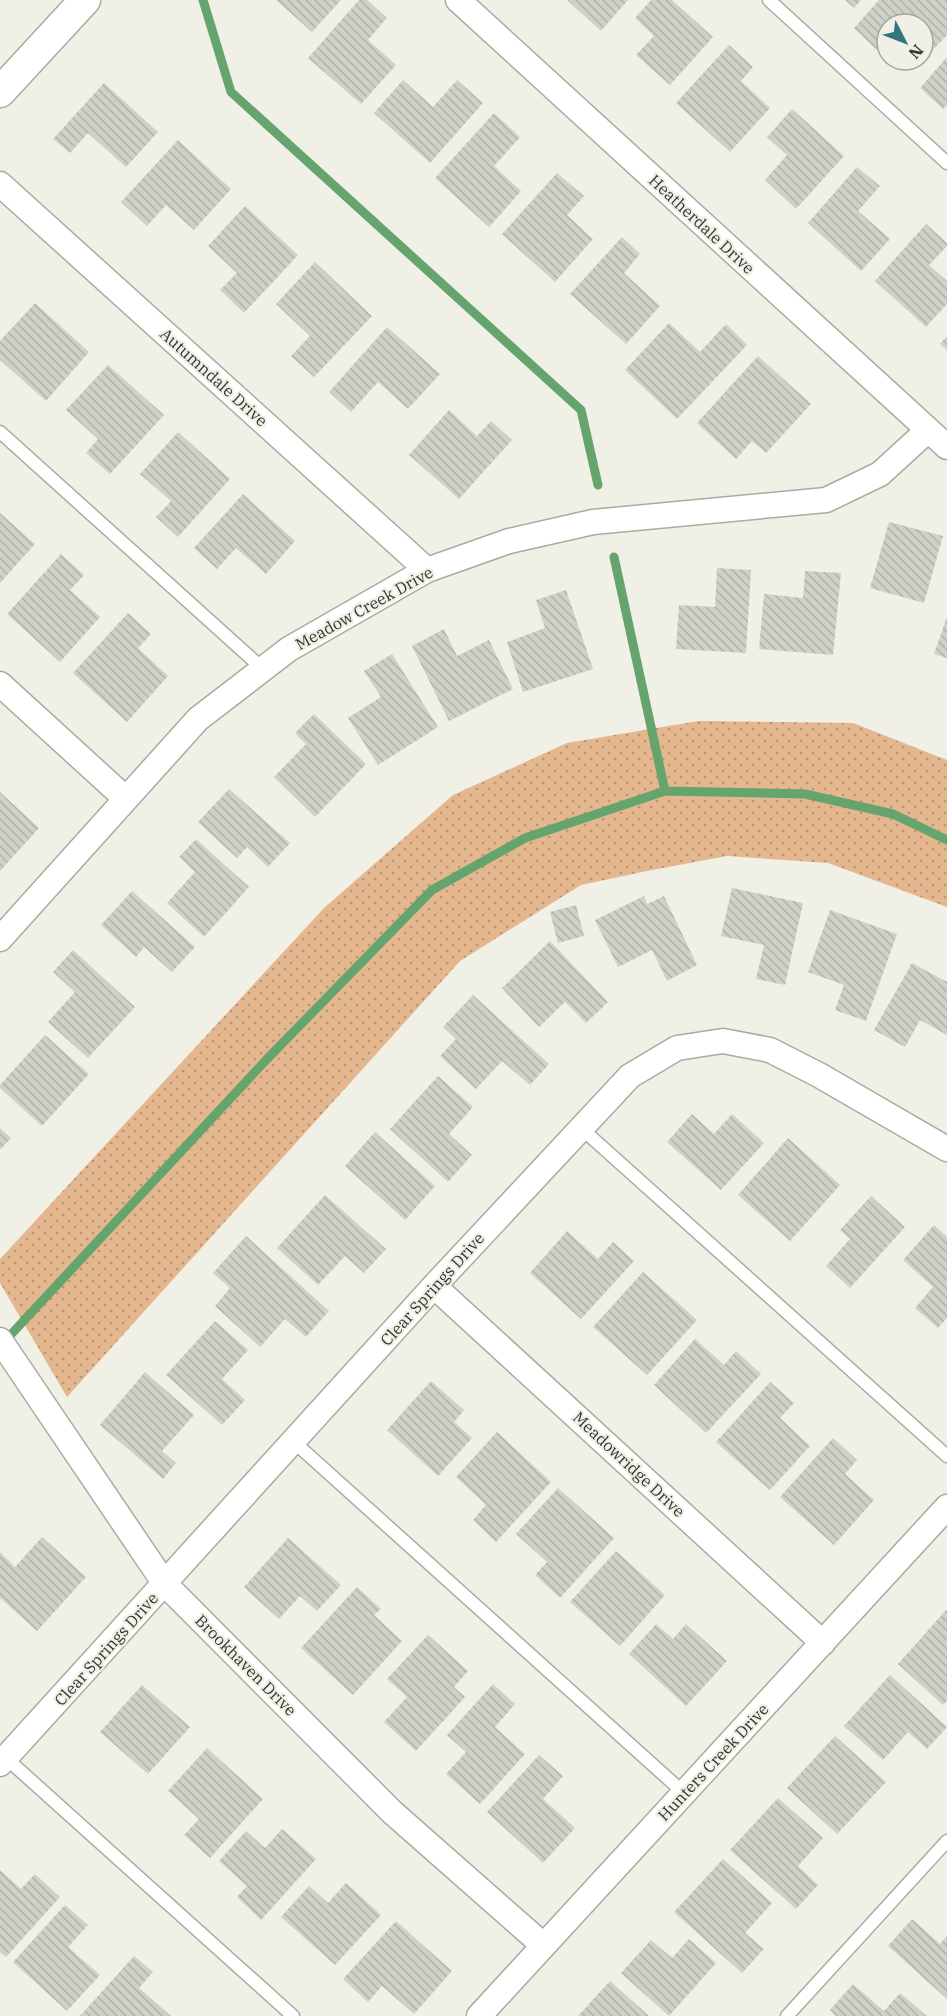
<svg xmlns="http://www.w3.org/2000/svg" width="947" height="2016" font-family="'IBM Plex Serif',serif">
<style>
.grass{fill:url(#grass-dots)}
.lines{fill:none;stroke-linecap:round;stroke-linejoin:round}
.stream{stroke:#66a46e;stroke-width:9}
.building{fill:url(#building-back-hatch)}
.service-casing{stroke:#ababa1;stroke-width:15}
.minor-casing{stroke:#ababa1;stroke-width:27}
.tertiary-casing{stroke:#ababa1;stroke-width:33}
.service{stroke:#fff;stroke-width:12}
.minor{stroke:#fff;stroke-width:24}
.tertiary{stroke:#fff;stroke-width:30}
.labels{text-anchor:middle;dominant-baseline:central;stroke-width:4.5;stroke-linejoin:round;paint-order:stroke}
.street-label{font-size:16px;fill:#353531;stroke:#f1f0e6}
</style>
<defs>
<pattern id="grass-dots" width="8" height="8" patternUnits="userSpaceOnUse" patternTransform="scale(1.5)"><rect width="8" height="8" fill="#e4b78f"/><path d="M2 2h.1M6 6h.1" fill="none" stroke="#ba9675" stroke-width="1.8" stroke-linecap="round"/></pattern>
<pattern id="building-back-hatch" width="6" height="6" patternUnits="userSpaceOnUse" patternTransform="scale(1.5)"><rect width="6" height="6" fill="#cdd1c7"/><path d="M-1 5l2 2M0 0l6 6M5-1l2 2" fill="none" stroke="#b1b4ab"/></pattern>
</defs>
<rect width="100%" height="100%" fill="#f1f0e6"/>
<path class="grass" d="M698 721 853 723 947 760V907L828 863 727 856 647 871 581 885 460 961 67 1397 0 1283V1259L324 908 453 795 567 743Z"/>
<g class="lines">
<path class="stream" d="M203 0 231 92 581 410 598 485
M614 557 665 791
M4 1342 267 1059 432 890 525 838 665 791 805 794 893 814 947 840"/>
</g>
<path class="building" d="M276 0H341L312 32Z
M359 0H367L387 18 368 40 396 65 361 104 308 58Z
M567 0H628L601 31Z
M651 0H672L713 37 670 85 636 55 654 36 635 18Z
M845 0H861L854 8Z
M879 0H947V35L928 55 923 51V24H887V39L877 50 854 28Z
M729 45 753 67 741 81 770 108 730 152 676 103Z
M947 57V105L943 109 920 88Z
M403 80 433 107 457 80 483 103 430 163 374 113Z
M104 83 158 132 126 167 88 133 70 153 53 139Z
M792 109 844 156 796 209 765 180 787 155 767 137Z
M494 113 520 137 494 166 521 191 489 227 435 178Z
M178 140 231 189 194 230 166 205 147 226 121 202Z
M857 167 880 186 858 211 890 239 861 271 808 223Z
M557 173 584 196 567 215 593 239 555 282 502 234Z
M245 206 298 255 244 313 220 290 237 273 208 246Z
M926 224 947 243V246L929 265 947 281V304L926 327 875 281Z
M622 237 640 254 624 273 660 306 626 344 570 294Z
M315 262 372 316 314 377 291 356 310 336 276 304Z
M35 303 89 352 46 401 0 360V341Z
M669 323 700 352 726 324 747 345 677 419 625 370Z
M387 327 440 374 408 409 378 382 351 412 329 392Z
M947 336V350L940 344Z
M758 356 811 404 766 453 752 441 736 459 697 423Z
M108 365 164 415 110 474 86 453 98 439 66 410Z
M449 410 477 436 491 421 512 440 459 499 409 455Z
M178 432 230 479 178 537 156 517 171 501 140 474Z
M243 494 295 541 266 574 236 548 217 569 194 548Z
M0 513 35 544 0 583Z
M889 522 943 536 924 603 870 588Z
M61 554 84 575 70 590 100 617 60 662 7 614Z
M717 568 751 570 746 653 676 649 679 605 715 607Z
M805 571 841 573 833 655 759 649 764 594 803 598Z
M566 590 593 669 523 692 507 642 545 628 536 600Z
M128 613 151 634 138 648 168 676 127 722 73 673Z
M947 617V658L934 654Z
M444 629 457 656 489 640 513 689 449 721 412 646Z
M392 654 438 727 378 765 348 718 381 697 364 671Z
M314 714 366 764 315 817 274 777 306 744 295 733Z
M229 789 290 843 268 867 247 847 237 858 198 822Z
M0 792 39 828 0 871Z
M196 839 249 887 204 937 167 903 195 872 179 857Z
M732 888 803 903 785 985 756 979 764 945 721 936Z
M132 891 195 947 172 972 144 947 136 957 101 925Z
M644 896 647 904 664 896 697 965 667 981 652 950 618 967 595 920Z
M576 905 584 936 558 943 550 912Z
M830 910 897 934 866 1021 835 1010 844 985 808 972Z
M550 941 608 1002 586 1023 565 1002 539 1027 502 988Z
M73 950 135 1007 88 1058 48 1022 75 992 53 972Z
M912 963 947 982V1035L920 1020 905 1047 874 1030Z
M473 995 549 1064 530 1085 502 1061 476 1089 440 1056 456 1039 443 1027Z
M45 1035 89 1074 42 1126 0 1088V1085Z
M438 1076 473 1107 449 1134 472 1155 448 1182 390 1129Z
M692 1114 714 1134 732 1114 764 1143 721 1190 667 1142Z
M0 1128 11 1138 0 1150Z
M375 1132 435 1186 405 1220 345 1166Z
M788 1138 840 1185 790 1241 738 1195Z
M325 1195 386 1249 364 1273 345 1256 318 1285 277 1248Z
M871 1196 905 1227 850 1288 826 1266 850 1239 840 1230Z
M934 1225 947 1237V1318L938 1328 915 1308 933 1287 903 1260Z
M567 1231 598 1259 613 1242 634 1261 581 1319 530 1273Z
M246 1236 329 1311 306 1337 285 1319 260 1347 215 1306 230 1288 213 1273Z
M643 1272 697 1320 647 1375 593 1327Z
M215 1321 248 1350 222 1379 245 1400 222 1425 166 1375Z
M695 1339 724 1365 736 1351 761 1374 706 1433 654 1385Z
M145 1372 194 1415 162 1451 176 1463 163 1479 100 1425Z
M431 1381 464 1410 454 1422 472 1438 438 1476 387 1430Z
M770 1382 794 1403 780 1418 810 1446 770 1490 716 1442Z
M497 1432 551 1482 496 1542 473 1520 486 1505 456 1477Z
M833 1438 857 1460 845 1474 874 1500 834 1545 780 1497Z
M558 1488 614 1538 560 1598 535 1575 547 1562 516 1534Z
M42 1537 86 1577 37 1631 0 1598V1552L15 1567Z
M288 1538 341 1585 317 1611 300 1596 279 1619 244 1587Z
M616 1551 665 1595 620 1646 570 1602Z
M357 1587 381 1609 374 1615 402 1641 353 1695 301 1648Z
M947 1609V1701L943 1705 898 1664Z
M656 1624 673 1639 686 1624 727 1661 686 1706 629 1654Z
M428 1635 468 1671 454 1687 465 1697 416 1751 384 1722 407 1697 387 1679Z
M890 1675 947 1727 927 1749 908 1732 883 1760 844 1726Z
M493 1684 515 1704 495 1727 525 1754 480 1804 446 1774 466 1752 447 1735Z
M142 1685 190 1727 148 1774 100 1732Z
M835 1736 886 1782 837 1834 787 1788Z
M207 1748 263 1799 210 1858 184 1835 199 1819 168 1791Z
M539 1755 563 1776 543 1799 575 1828 543 1863 487 1812Z
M778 1798 823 1838 798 1866 818 1885 796 1909 730 1850Z
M282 1829 316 1859 261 1920 237 1897 247 1886 219 1861 246 1831 265 1848Z
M723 1859 772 1903 745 1933 764 1949 742 1973 674 1912Z
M0 1870 21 1889 35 1874 60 1897 6 1957 0 1952Z
M346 1883 381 1915 335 1965 281 1917 309 1886 328 1903Z
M65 1905 88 1925 68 1947 100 1975 67 2011 13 1962Z
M912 1919 940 1944 947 1936V1999L888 1946Z
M396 1921 452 1971 414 2014 382 1986 368 2002 343 1979Z
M689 1939 716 1963 669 2016 621 1973 651 1940 672 1958Z
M134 1956 153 1972 139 1988 171 2016H80Z
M610 1981 649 2016H578Z
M853 1984 884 2011 900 1993 927 2016H836L830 2010Z"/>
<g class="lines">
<g class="service-casing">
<path id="service" d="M769 0 947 163
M0 432 263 669
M581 1128 947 1456
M294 1442 684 1793
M6 1758 293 2016
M787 2016 947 1841"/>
</g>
<g class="minor-casing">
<path id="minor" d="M458 0 947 447
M0 184 427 570
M0 684 126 799
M0 939 198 719 289 649 427 570 509 541 593 522 826 500 880 474 927 431
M434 1286 823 1643
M0 1340 165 1584 392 1812 543 1945
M0 1764 434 1286 630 1076 677 1048 723 1041 770 1050 819 1075 947 1149
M479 2016 947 1507"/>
</g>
<g class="tertiary-casing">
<path id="tertiary" d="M0 92 85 0"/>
</g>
<use href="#service" class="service"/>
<use href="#minor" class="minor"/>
<use href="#tertiary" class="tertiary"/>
</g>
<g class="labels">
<g class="street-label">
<text transform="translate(702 224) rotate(43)">Heatherdale Drive</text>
<text transform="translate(214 377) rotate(42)">Autumndale Drive</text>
<text transform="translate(364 608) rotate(-29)">Meadow Creek Drive</text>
<text transform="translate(432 1289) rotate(-48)">Clear Springs Drive</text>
<text transform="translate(629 1464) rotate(43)">Meadowridge Drive</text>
<text transform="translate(106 1649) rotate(-48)">Clear Springs Drive</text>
<text transform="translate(246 1665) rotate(45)">Brookhaven Drive</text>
<text transform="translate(713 1762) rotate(-47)">Hunters Creek Drive</text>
</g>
</g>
<g transform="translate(905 42) rotate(132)"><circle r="28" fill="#f1f0e6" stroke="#a6a59e" stroke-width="1.5"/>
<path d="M0-4.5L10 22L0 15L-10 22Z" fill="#2f7681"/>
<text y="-9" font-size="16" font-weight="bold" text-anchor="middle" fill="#353531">N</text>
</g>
</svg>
